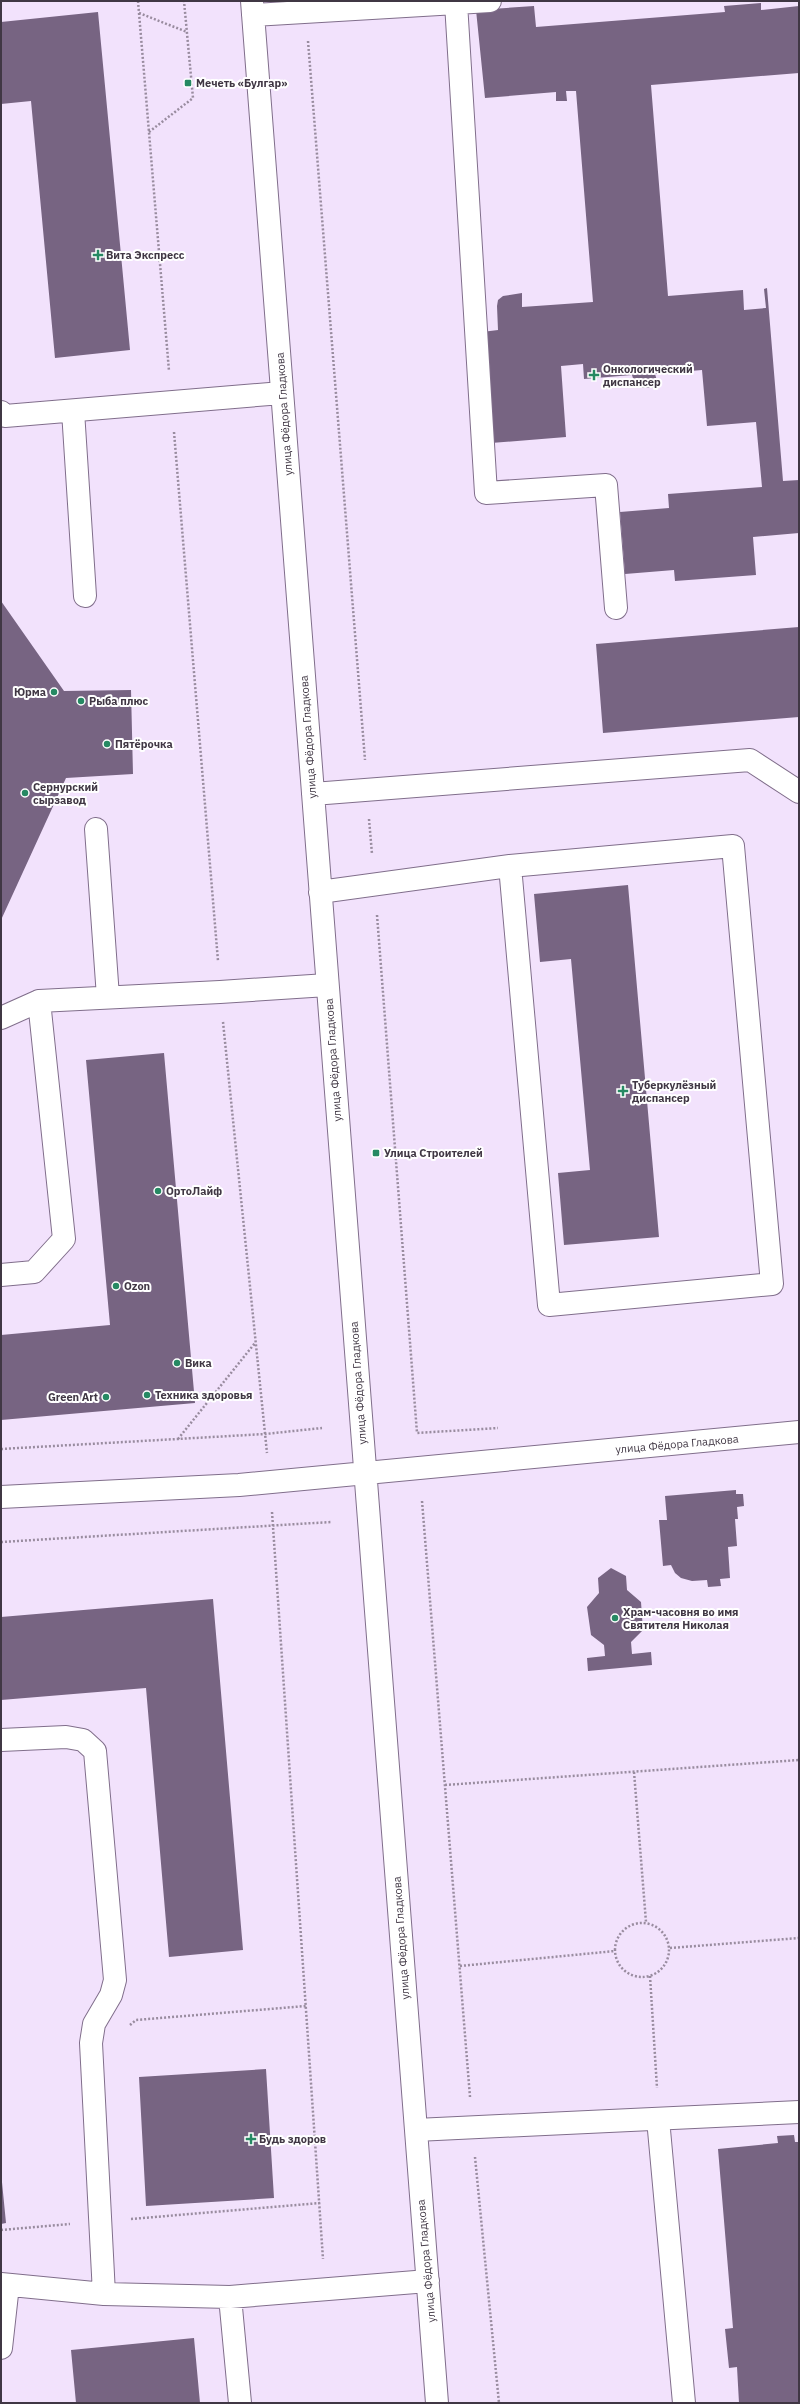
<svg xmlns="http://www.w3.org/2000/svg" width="800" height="2404" font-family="'IBM Plex Sans',sans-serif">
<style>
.building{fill:#776482}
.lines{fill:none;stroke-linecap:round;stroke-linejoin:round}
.minor-casing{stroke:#806e8b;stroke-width:24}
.path{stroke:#998c9f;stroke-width:2.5;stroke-dasharray:2 2;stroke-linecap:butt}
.minor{stroke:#fff;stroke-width:22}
.poi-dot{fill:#268963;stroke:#fff;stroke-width:1.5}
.labels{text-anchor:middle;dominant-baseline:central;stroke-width:4;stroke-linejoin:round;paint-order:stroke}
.poi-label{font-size:11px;font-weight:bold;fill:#403744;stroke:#fff;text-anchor:start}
.street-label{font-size:11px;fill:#403744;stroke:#fff}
</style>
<rect width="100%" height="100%" fill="#f2e2fc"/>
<path class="building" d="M761 3V10L799 6V73L651 85 668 296 743 290 744 310 766 308 764 289 767 288 783 481 799 480V533L753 537 756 575 675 581 674 570 625 574 620 512 669 508 668 494 762 487 756 422 707 426 702 370 655 374 659 387 641 388 635 385 632 375 584 379 583 364 561 366 566 437 491 443 482 332 498 330 497 306 498 300 503 296 522 293V307L593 302 576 91H566L567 101H556V92L485 98 476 10 534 6 536 27 725 12 724 6Z
M98 12 130 350 55 358 31 101 1 104V22Z
M1 601 64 691 131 690 133 774 66 778 1 920Z
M799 627V717L603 733 596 644Z
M628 885 659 1237 564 1245 558 1173 590 1170 571 959 540 962 534 894Z
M164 1053 195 1403 1 1420V1335L110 1325 86 1060Z
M736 1490V1494H743L744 1506 737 1507 738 1519H735L737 1546 728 1547 730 1578 720 1579 721 1586 708 1587 707 1580 692 1581 681 1578 675 1573 671 1565 663 1566 659 1520H667L665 1496Z
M611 1568 626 1576 627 1590 641 1602 643 1630 631 1642 632 1654 651 1652 652 1665 588 1671 587 1658 605 1656 604 1645 591 1635 587 1607 599 1593 598 1578Z
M213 1599 243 1950 169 1957 146 1688 1 1700V1617Z
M266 2069 274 2198 146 2206 139 2077Z
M794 2135 795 2142H799V2403H739L737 2367 729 2368 725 2329 733 2328 718 2149 778 2143 777 2136Z
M1 2172 6 2223 1 2224Z
M194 2338 200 2403H76L71 2350Z"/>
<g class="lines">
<g class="minor-casing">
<path id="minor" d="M252 1 437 2403
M456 3 486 493 606 485 616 608
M253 15 490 1
M73 411 85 596
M1 412 5 416 282 393
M313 794 750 760 799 792
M96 829 108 997
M320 892 510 866 549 1305 772 1284 733 846 510 866
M1 1018 39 1001 220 992 327 985
M1 1275 34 1272 64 1239 39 1001
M1 1497 239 1485 799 1432
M1 1740 66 1737 83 1740 95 1751 115 1980 111 1995 94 2024 91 2043 104 2294
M658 2119 684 2403
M416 2130 799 2112
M1 2284 104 2294 230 2297 428 2281
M230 2297 240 2403
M1 2348 8 2285"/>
</g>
<path class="path" d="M138 1 169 371
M139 13 187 32
M308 41 365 760
M149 132 193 98 184 1
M174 432 218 961
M369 819 372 854
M377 915 417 1433 498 1428
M223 1022 267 1453
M178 1439 255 1343
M1 1449 265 1434 322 1428
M422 1501 470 2097
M272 1512 323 2259
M1 1542 331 1522
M634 1772 646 1922
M445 1785 799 1760
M615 1950a27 27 0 1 1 54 0a27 27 0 1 1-54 0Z
M670 1948 799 1938
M460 1966 615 1951
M650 1976 657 2088
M130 2025 136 2020 306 2006
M475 2157 499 2403
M131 2219 320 2203
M1 2230 70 2224"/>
<use href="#minor" class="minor"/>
</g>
<g class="poi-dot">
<rect x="184" y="79" width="8" height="8" rx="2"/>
<path d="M96 249h4v4h4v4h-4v4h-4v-4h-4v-4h4z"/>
<path d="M592 369h4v4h4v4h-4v4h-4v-4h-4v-4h4z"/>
<circle cx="54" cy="692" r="4"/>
<circle cx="81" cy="701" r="4"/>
<circle cx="107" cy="744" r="4"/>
<circle cx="25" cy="793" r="4"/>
<path d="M621 1085h4v4h4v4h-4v4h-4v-4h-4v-4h4z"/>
<rect x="372" y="1149" width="8" height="8" rx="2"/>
<circle cx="158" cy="1191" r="4"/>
<circle cx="116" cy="1286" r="4"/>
<circle cx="177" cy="1363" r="4"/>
<circle cx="147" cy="1395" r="4"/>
<circle cx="106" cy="1397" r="4"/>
<circle cx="615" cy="1618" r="4"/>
<path d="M249 2133h4v4h4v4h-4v4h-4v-4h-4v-4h4z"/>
</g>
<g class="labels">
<g class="poi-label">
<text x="196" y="83">Мечеть «Булгар»</text>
<text x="106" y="255">Вита Экспресс</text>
<text x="603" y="369">Онкологический<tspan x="603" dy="13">диспансер</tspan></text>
<text x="46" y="692" text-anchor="end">Юрма</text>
<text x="89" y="701">Рыба плюс</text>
<text x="115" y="744">Пятёрочка</text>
<text x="33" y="787">Сернурский<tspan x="33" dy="13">сырзавод</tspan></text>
<text x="632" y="1085">Туберкулёзный<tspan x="632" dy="13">диспансер</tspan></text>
<text x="384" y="1153">Улица Строителей</text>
<text x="166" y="1191">ОртоЛайф</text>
<text x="124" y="1286">Ozon</text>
<text x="185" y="1363">Вика</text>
<text x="155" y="1395">Техника здоровья</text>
<text x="98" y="1397" text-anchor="end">Green Art</text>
<text x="623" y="1612">Храм-часовня во имя<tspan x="623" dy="13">Святителя Николая</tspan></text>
<text x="259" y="2139">Будь здоров</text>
</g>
<g class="street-label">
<text transform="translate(284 414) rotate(-94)">улица Фёдора Гладкова</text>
<text transform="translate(308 737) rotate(-94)">улица Фёдора Гладкова</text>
<text transform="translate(333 1060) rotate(-94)">улица Фёдора Гладкова</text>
<text transform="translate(358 1383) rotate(-94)">улица Фёдора Гладкова</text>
<text transform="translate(677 1444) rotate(-5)">улица Фёдора Гладкова</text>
<text transform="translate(401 1938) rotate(-94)">улица Фёдора Гладкова</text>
<text transform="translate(426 2261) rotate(-95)">улица Фёдора Гладкова</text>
</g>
</g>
<rect width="800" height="2404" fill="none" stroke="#403744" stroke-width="4"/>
</svg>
